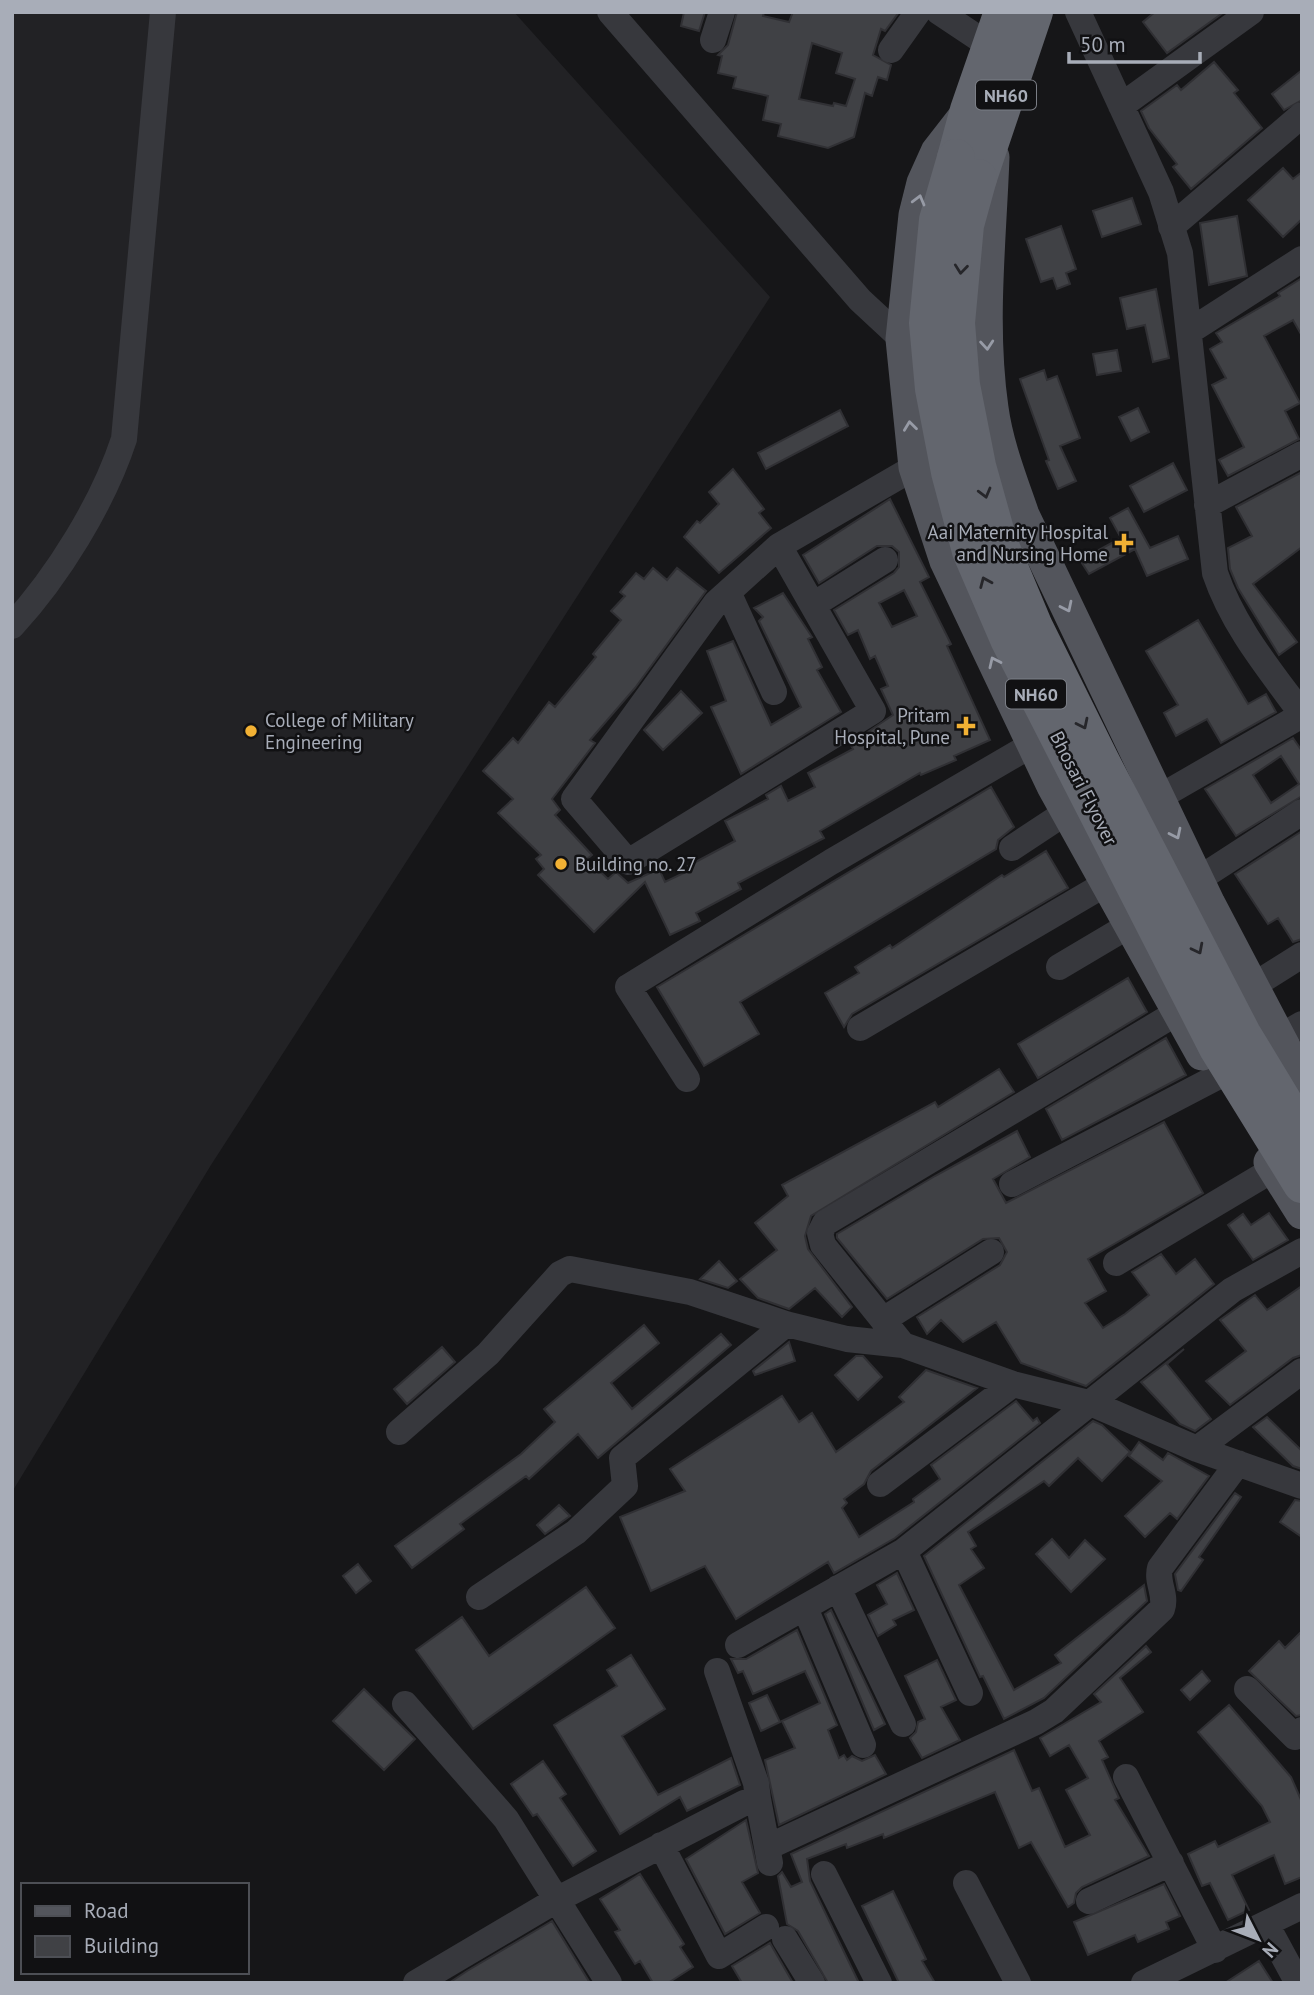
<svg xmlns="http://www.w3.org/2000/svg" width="1314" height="1995" font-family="'PT Sans',sans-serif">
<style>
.built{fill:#222225}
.building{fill:#404145;stroke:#303034;stroke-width:2;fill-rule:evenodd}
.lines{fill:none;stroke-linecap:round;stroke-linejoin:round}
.minor{stroke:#37383d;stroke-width:26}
.major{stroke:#53555c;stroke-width:33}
.highway{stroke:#63666e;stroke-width:38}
.highway-bridge{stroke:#63666e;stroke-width:38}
.oneway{stroke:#979ba6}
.oneway2{stroke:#26262a}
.poi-dot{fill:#f2b134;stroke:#111113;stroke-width:2.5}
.labels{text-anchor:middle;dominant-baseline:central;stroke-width:5;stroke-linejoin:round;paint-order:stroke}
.shield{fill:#111113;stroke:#7b7e86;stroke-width:2}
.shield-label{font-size:18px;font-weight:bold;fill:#a8adb8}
.poi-label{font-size:19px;fill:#a8adb8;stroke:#111113;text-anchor:end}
.street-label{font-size:19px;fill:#a8adb8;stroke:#111113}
</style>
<rect width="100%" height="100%" fill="#161618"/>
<path class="built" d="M12 12H514L770 297 211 1165 12 1492Z"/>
<path class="building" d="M684 12H705L699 31 681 26Z
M737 12H764L763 16 789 22 793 12H899L885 31 881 29 873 55 891 65 887 80 878 77 872 96 865 93 854 137 828 148 778 136 781 124 763 120 768 96 733 88 736 77 718 73 722 56 718 55 728 45ZM812 43 842 53 836 73 855 79 846 106 834 103 833 106 799 99Z
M1155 12H1224L1167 53 1143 22Z
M1214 62 1238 90 1234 93 1262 128 1191 189 1173 167 1177 164 1149 128 1141 111 1177 85 1181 90Z
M1302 70V100L1284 110 1272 94Z
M1283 168 1293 179 1302 172V219L1283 237 1248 200Z
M1132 198 1141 224 1102 237 1093 211Z
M1237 216 1247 276 1209 285 1200 223Z
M1061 226 1076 269 1066 273 1070 284 1057 289 1053 278 1041 282 1026 239Z
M1302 278V336L1293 320 1264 336 1300 403 1285 411 1299 439 1228 476 1219 460 1244 447 1212 385 1226 378 1210 349 1222 342 1216 333 1280 296 1278 293Z
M1156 289 1169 358 1153 362 1145 325 1127 329 1120 298Z
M1117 350 1121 371 1097 375 1093 354Z
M1044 370 1047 380 1057 376 1080 438 1060 446 1076 481 1058 489 1046 461 1049 460 1020 379Z
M1138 408 1149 432 1131 441 1119 417Z
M840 410 848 426 766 469 758 453Z
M1173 463 1187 490 1144 512 1130 486Z
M733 469 764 509 759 513 771 528 719 573 684 537 697 521 700 523 719 504 709 492Z
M1302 472V547L1253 584 1297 642 1279 655 1238 588 1230 569 1228 548 1252 536 1236 507Z
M890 499 929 577 920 582 951 644 947 646 990 740 954 756 956 760 921 775 920 773 820 831 824 838 738 883 741 889 696 913 700 921 670 935 645 882 594 932 538 875 544 869 536 859 541 855 498 813 513 799 483 771 513 738 518 743 549 702 555 707 596 657 593 654 621 620 611 611 625 596 620 592 636 573 644 579 653 568 667 580 677 568 706 591 635 688 590 740 595 743 552 799 560 810 555 815 592 855 587 859 608 879 616 872 628 883 659 869 665 882 690 870 688 866 735 841 725 821 768 799 766 795 781 786 788 801 815 787 808 773 853 749 850 744 893 715 881 689 888 686 875 656 870 659 858 630 848 635 834 610 894 573 899 567V552L892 546H877L819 583 803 555ZM904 590 917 616 892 627 879 603Z
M1128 508 1150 548 1178 536 1188 559 1147 576 1135 549 1089 574 1080 560 1121 538 1110 518Z
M783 593 812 637 808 639 822 667 817 670 841 712 741 774 711 707 726 701 707 651 733 641 771 725 801 707 759 621 763 617 754 608Z
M1198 620 1248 704 1266 694 1276 712 1221 743 1207 719 1176 736 1164 713 1178 705 1146 651Z
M681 691 702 713 663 750 644 730Z
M1293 738 1302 751V796L1236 836 1205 789ZM1281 756 1299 784 1271 803 1253 775Z
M991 787 1014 827 998 840 996 849 740 1002 759 1034 704 1066 657 987Z
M1302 831V939L1293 942 1278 918 1268 924 1235 874Z
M1046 851 1068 888 852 1014 844 1027 825 993 859 973 855 967 890 945 892 948 1002 875 1004 877Z
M1128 978 1147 1012 1038 1078 1018 1044Z
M1166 1038 1186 1075 1062 1140 1046 1109Z
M999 1069 1014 1092 811 1216 805 1236 808 1249 852 1307 842 1317 815 1288 789 1309 758 1298 740 1279 777 1250 755 1223 788 1196 782 1185 935 1102 938 1107Z
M1164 1122 1203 1193 1088 1259 1106 1291 1085 1303 1103 1328 1125 1314 1149 1295 1132 1272 1161 1254 1176 1274 1195 1259 1214 1284 1086 1386 1021 1363 996 1322 963 1342 941 1320 927 1334 917 1317 1000 1265 1007 1252 999 1238 983 1239 887 1299 837 1238V1234L935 1176 1017 1131 1030 1157 993 1179 1006 1203Z
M1269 1213 1288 1240 1253 1260 1228 1225 1243 1214 1251 1225Z
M719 1261 737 1281 728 1288 700 1279Z
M1302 1286V1355L1293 1358 1230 1405 1206 1381 1246 1351 1220 1320 1255 1295 1267 1310Z
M644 1325 659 1343 611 1383 632 1409 721 1334 731 1345 598 1458 578 1434 529 1479 526 1476 460 1524 464 1529 412 1568 395 1546 521 1454 555 1422 544 1409Z
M789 1342 795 1361 755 1375 753 1371Z
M442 1347 455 1362 407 1404 394 1389Z
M1184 1349 1167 1364 1211 1419 1195 1431 1180 1424 1141 1382Z
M856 1356H863L882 1377 858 1400 835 1375Z
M926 1370 977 1388 871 1471 864 1484 844 1499 847 1503 842 1508 859 1537 914 1502 913 1499 940 1479 931 1465 1016 1401 1033 1421 1037 1418 1040 1423 895 1538 834 1573 828 1562 736 1619 705 1566 651 1591 620 1517 685 1491 670 1469 782 1396 799 1422 812 1413 836 1452 904 1402 899 1397Z
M1267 1417 1302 1451V1469L1293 1466 1253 1427Z
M1093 1421 1102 1425 1130 1452 1102 1481 1078 1458 1049 1486 1044 1481 968 1532 976 1546 971 1549 984 1568 959 1585 1014 1690 1061 1663 1055 1655 1144 1585 1147 1601 1044 1698 1004 1719 983 1676 980 1677 924 1556Z
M1139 1442 1163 1460 1168 1453 1209 1476 1177 1519 1170 1513 1145 1537 1125 1516 1162 1481 1129 1456Z
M1235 1493 1241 1497 1199 1557 1203 1560 1181 1591 1178 1590 1175 1574Z
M1295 1500 1302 1501V1537L1280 1522Z
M559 1505 570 1516 545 1534 537 1525Z
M1052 1539 1069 1558 1085 1540 1105 1559 1071 1592 1036 1554Z
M358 1564 371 1581 356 1593 343 1576Z
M897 1573 914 1610 893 1620 896 1625 878 1636 868 1615 887 1604 877 1585Z
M586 1587 615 1628 473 1729 416 1650 462 1617 489 1656Z
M831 1610 885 1724 874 1730 825 1614Z
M797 1630 837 1725 828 1730 839 1758 844 1755 847 1760 852 1756 862 1761 875 1755 886 1774 779 1825 765 1760 795 1748 782 1721 820 1703 805 1671 753 1694 743 1671 738 1673 731 1659H746Z
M1302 1631V1715L1296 1716 1249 1671 1279 1641 1285 1648Z
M1146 1646 1151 1652 1120 1678 1143 1712 1099 1741 1108 1757 1102 1760 1119 1798 1115 1800 1149 1856 1082 1887 1076 1893 1074 1903 1068 1907 1031 1842 1019 1848 995 1792 884 1838 883 1834 847 1848 846 1844 807 1859 810 1881 859 1983H828L798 1931 787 1924 778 1876 782 1872 791 1887 802 1882 791 1854 1014 1750 1032 1791 1039 1788 1065 1847 1090 1835 1066 1790 1088 1778 1069 1745 1050 1756 1040 1738 1101 1702 1094 1694Z
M631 1655 665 1709 622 1736 658 1795 731 1758 740 1785 687 1811 680 1797 620 1834 554 1725 617 1686 607 1670Z
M937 1660 956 1700 941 1707 960 1740 922 1758 910 1738 916 1732 918 1722 925 1719 905 1676Z
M1202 1671 1210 1681 1190 1700 1181 1690Z
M364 1689 415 1739 384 1770 333 1721Z
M767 1695 780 1722 761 1731 749 1703Z
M1229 1705 1291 1777 1302 1802V1877L1285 1884 1274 1855 1232 1875 1249 1910 1228 1920 1210 1883 1202 1886 1188 1854 1215 1841 1218 1847 1270 1822 1262 1806 1198 1732Z
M543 1761 566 1794 560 1798 596 1851 573 1866 537 1814 533 1816 511 1784Z
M746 1820 758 1873 742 1882 760 1913 725 1934 686 1859Z
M640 1874 684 1944 680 1947 693 1967 668 1983H653L640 1961 635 1964 615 1932 620 1930 600 1899Z
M1164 1884 1180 1916 1166 1922 1169 1929 1138 1942 1135 1935 1088 1955 1074 1922Z
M893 1891 926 1959 922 1961 935 1983H899L862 1906Z
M552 1921 590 1983H449L467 1971Z
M770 1943 793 1983H742L732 1966Z
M1259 1961 1273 1983H1225Z"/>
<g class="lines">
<path class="minor" d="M610 12 860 300 902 339
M939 12 990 46
M1078 12 1161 192 1180 253 1215 573C1233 626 1269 669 1302 714
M713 40 722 12
M891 50 918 12
M1121 106 1251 12
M1171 227 1302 115
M1190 331 1302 259
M1207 505 1302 454
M779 546 873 711 628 862 574 799 716 603 779 546 915 467
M728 592 774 692
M813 605 885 560
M12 626C58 576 103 503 124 439L163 12
M1158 798 1302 715
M1012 848 1068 811
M1182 890 1302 812
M1059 967 1145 916
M1251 987 1302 955
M860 1028 1107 883
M1278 1038 1302 1024
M687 1079 628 987 831 862 1033 744
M1012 1184 1217 1077
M1116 1263 1274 1169
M883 1320 991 1252
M903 1345 823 1245 820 1233 825 1223 1178 1012
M399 1432 488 1354 560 1274 570 1269 690 1292 786 1324 847 1339 903 1345 1013 1384 1093 1404 1197 1449 1302 1486
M1197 1449 1302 1371
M880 1484 1013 1384
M904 1551 970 1693
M838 1588 903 1724
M479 1597 576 1532 625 1486 622 1458 786 1324
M805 1608 863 1745
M738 1645 904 1551 1232 1290 1302 1251
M717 1671 756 1783 758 1799
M1247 1689 1295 1737 1302 1730
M405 1704 506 1819 609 1983
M1126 1777 1215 1950
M661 1845 719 1956 766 1927
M768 1847 1036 1722 1054 1711 1162 1609C1167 1595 1156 1582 1160 1568L1238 1463
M824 1874 879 1983
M966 1883 1018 1983
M1089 1901 1171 1863
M1266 1924 1298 1983
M785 1939 812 1983
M416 1983 558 1899 744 1803 758 1799 770 1863
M1144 1983 1302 1906"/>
<path class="major" d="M965 116 937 152 923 183 915 215 902 339 915 467 946 561 1053 786 1202 1054
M993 157C990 240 980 325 992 408 997 445 1011 480 1023 515L1209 904 1302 1081
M1270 1162 1302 1213"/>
<path class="highway" d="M956 158 969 110 1003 12
M978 178 1034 12"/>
<path class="highway-bridge" d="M956 158 938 220 928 323 934 389 950 472 971 551 1009 639 1218 1048 1302 1184
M978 178 965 225 956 323 961 385 977 466 998 541 1034 627 1100 760 1242 1034 1302 1133"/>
</g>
<defs><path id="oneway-chevron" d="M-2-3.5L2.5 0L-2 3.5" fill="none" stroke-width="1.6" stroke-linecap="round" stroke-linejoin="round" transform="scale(1.75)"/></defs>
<g class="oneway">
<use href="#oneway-chevron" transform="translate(919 200) rotate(-75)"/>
<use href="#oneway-chevron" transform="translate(987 345) rotate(85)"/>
<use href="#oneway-chevron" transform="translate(910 426) rotate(-97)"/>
<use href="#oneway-chevron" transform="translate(1067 607) rotate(64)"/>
<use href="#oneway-chevron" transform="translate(994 662) rotate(-115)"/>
<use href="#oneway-chevron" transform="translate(1176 834) rotate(64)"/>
</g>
<g class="oneway2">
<use href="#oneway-chevron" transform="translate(961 269) rotate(96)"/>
<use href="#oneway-chevron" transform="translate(985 493) rotate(75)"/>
<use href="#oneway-chevron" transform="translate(985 582) rotate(-113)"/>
<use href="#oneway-chevron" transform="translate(1083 724) rotate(64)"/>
<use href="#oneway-chevron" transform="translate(1198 949) rotate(63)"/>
</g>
<g class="poi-dot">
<path d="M1120.5 532.5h7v7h7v7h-7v7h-7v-7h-7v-7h7z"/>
<path d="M962.5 715.5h7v7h7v7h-7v7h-7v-7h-7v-7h7z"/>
<circle cx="251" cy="731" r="7"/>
<circle cx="561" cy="864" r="7"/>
</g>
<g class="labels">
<g class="shield">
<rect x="976" y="80.5" width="60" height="29" rx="5"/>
<rect x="1006" y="679.5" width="60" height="29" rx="5"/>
</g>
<g class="shield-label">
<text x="1006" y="95">NH60</text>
<text x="1036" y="694">NH60</text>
</g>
<g class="poi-label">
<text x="1108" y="532">Aai Maternity Hospital<tspan x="1108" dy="22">and Nursing Home</tspan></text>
<text x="950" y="715">Pritam<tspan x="950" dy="22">Hospital, Pune</tspan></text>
<text x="265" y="720" text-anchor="start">College of Military<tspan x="265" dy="22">Engineering</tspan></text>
<text x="575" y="864" text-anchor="start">Building no. 27</text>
</g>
<g class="street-label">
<text transform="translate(1084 788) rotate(63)">Bhosari Flyover</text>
</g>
</g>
<rect width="1314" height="1995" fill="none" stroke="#a8adb8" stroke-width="28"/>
<rect x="21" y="1883" width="228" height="91" fill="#111113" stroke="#4d4f55" stroke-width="2"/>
<rect x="35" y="1906" width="35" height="10" fill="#53555c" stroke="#4d4f55" stroke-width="2"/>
<text x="84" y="1918" font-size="21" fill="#a8adb8">Road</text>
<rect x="35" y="1936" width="35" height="21" fill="#404145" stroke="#4d4f55" stroke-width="2"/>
<text x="84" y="1953" font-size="21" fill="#a8adb8">Building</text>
<g transform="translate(1258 1939) rotate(132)" stroke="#111113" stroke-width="5" paint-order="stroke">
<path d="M0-5L12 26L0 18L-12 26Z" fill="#a8adb8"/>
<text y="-10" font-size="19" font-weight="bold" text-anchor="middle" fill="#a8adb8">N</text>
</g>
<path d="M1069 52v10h131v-10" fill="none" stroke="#a8adb8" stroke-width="3.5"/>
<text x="1080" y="52" font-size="21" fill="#a8adb8" stroke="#111113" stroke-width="5" paint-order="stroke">50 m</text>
</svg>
